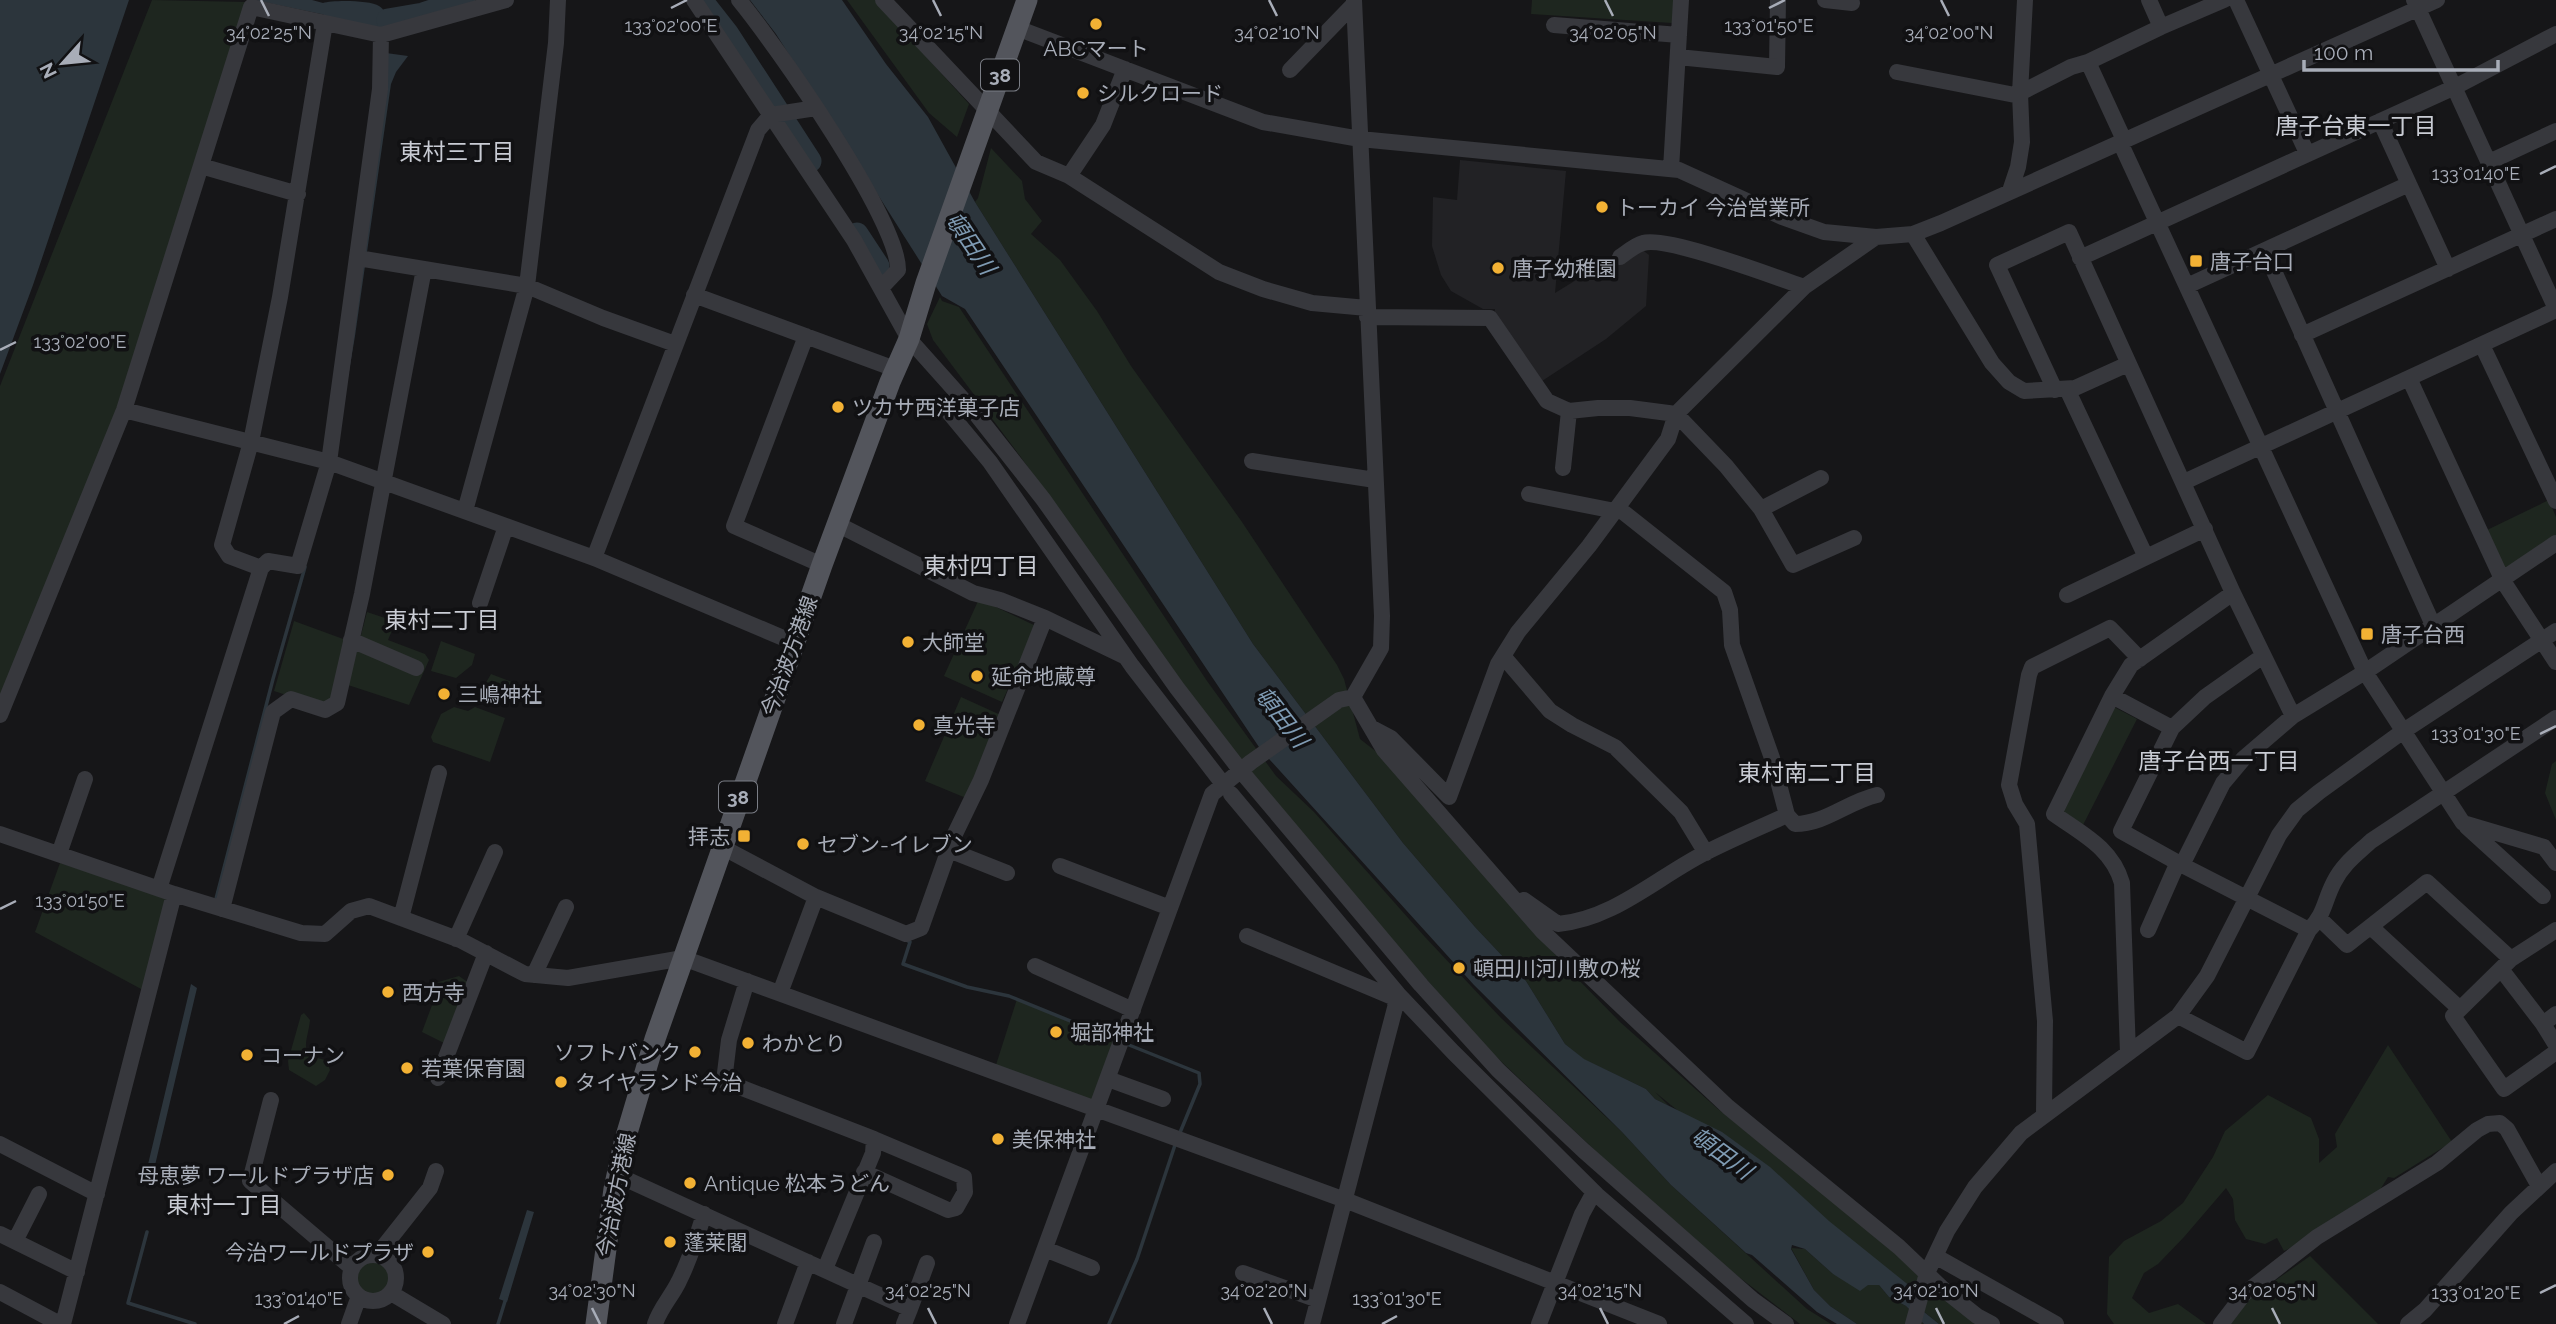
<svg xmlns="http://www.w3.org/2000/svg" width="2556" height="1324" font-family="Raleway,'Noto Sans JP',sans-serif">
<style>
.built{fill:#222225}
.green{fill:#1e261f}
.water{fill:#2c353c}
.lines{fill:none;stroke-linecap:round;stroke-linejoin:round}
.stream{stroke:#2c353c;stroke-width:3.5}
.river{stroke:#2c353c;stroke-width:23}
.minor{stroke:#37383d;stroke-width:16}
.major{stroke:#53555c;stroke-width:21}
.ticks{fill:none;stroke:#a8adb8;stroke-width:2.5}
.poi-dot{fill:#f2b134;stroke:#111113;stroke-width:2.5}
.labels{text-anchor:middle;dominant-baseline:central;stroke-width:7;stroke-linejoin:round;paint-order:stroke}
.shield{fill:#111113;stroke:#7b7e86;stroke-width:2}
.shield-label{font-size:19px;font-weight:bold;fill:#a8adb8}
.poi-label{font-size:21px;fill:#a8adb8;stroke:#111113;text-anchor:start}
.street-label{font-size:21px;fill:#a8adb8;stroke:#111113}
.neighbourhood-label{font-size:23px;fill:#c9ccd4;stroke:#111113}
.water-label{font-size:23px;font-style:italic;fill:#7f9bb3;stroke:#111113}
.ticks-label{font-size:18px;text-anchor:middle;fill:#a8adb8;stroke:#111113;stroke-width:7;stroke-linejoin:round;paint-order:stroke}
</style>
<rect width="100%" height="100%" fill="#161618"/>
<path class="built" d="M1460 160 1566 171 1555 293 1615 256 1640 248 1649 255 1646 306 1606 339 1539 383 1494 317 1495 309H1483L1451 291 1441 275 1432 246 1433 197 1457 200Z"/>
<path class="green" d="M152 0 246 2 120 405 0 703V386Z
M847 0H875L969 104 957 137 929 113Z
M1532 0H1674L1672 23 1531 14Z
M991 148 1022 181 1025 199 1042 221 1031 234 1060 260 1097 311 1131 366 1242 522 1337 665 1344 679 1360 739 1387 760 1483 874 1569 970 1620 1022 1718 1109 1899 1254 1915 1273 1976 1324H1939L1655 1092 1669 1106 1655 1099 1646 1089 1583 1059 1565 1044 1526 981 1475 927 1403 843 1253 644 975 202 978 198Z
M940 297 942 301 959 307 1207 681 1276 776 1314 812 1425 937 1501 1018 1622 1132 1671 1185 1807 1309 1831 1324H1800L1735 1274 1623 1177 1486 1047 1355 898 1215 729 1020 456 933 340 927 324Z
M2549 500 2556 517V539L2505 575 2485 531Z
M979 599 1036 626 1002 702 944 676Z
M367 612 388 619 393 628 388 640 425 654 429 660 409 705 348 685Z
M294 621 346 640 332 701 323 707 274 691Z
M441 641 475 654 472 665 456 678 431 671Z
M491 674 512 682 505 705 481 691Z
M961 697 1005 717 966 798 925 781Z
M454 707 468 711 475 707 505 718 490 762 433 742 431 737 441 714Z
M2114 707 2137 719 2083 825 2061 811Z
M2556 761V820L2545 793 2552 764Z
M60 863 168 897 143 990 35 932Z
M459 976 469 983 446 1044 422 1032 438 989 435 983Z
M1017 999 1118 1041 1096 1104 995 1068Z
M304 1013 310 1020C308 1042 296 1055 326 1060L330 1070 325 1080 316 1086 289 1070 288 1061 301 1015Z
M2388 1045 2452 1142 2394 1178 2388 1177 2378 1193 2301 1243 2284 1251 2277 1238 2265 1244 2246 1239 2235 1220 2233 1199 2226 1188 2184 1237 2158 1264 2144 1273 2132 1298 2149 1313 2178 1304 2206 1324H2114L2107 1314 2109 1257 2124 1241 2161 1221 2183 1203 2213 1157 2225 1131 2268 1095 2311 1118 2319 1139V1163L2337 1147 2335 1134Z
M1791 1248 1805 1249 1833 1274 1868 1285H1879L1889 1297 1906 1306 1924 1324H1857L1830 1306 1814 1290Z
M350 1278a23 23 0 1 1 46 0a23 23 0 1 1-46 0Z
M2310 1256 2378 1324H2227L2242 1304Z"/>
<path class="water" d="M0 0H129L33 285 0 374Z
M254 0H312L323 3C332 0 370 0 379 6 384 9 387 15 388 20L376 31 321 14Z
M750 0H842L886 64 928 117 975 202 1253 644 1403 843 1475 927 1526 981 1565 1044 1584 1059 1646 1089 1655 1099 1722 1132 1770 1167 1829 1221 1911 1287 1908 1299 1939 1324H1924L1906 1306 1889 1297 1879 1285H1868L1860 1291 1833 1274 1805 1249 1792 1245 1791 1249 1814 1290 1830 1306 1857 1324H1837L1817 1312 1752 1255 1746 1253 1671 1185 1622 1132 1474 985 1261 750 965 309 942 296 776 34Z
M386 53 408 56 396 72 391 84 355 336 341 419Z
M191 984 197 988 152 1178 145 1177Z
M527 1210 534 1212 507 1302 499 1299Z"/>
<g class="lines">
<path class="stream" d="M216 899 273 679 305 567
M908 941 910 942 903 964 967 987 1009 996 1117 1040
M1124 1043 1199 1073 1200 1084 1179 1135
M147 1232 128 1303 195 1324
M498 1324 506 1298
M1109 1324 1137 1259 1176 1142"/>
<path class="river" d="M701 0 727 33 810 161
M388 20 423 14 464 0
M857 234 878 266"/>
<path class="minor" d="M694 0 854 240 909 339 976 414 1043 499 1177 688 1241 771 1421 985 1498 1070 1584 1151 1753 1300 1786 1324
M739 0C775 44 899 220 898 270L881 288
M883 0 1036 162 1069 176 1219 272 1263 289 1312 303 1367 308
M1825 0 1852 3
M2149 0 2161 27
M2236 0 2307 153
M2414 0 2556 309
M1554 25 1679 35
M1017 28 1263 122 1360 139 1679 170 1782 217 1824 232 1876 237 1913 234 1941 223 2437 0
M1678 57 1777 67 1778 0
M2088 62 2124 140
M1290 70 1354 4
M1897 72 2020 96
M2020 93 2071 67 2088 62 2161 27 2224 0
M2380 121 2448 269
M2120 142 2365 672 2463 823 2544 847 2556 863
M2489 162 2556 131
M201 166 298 194
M1671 169 1681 0
M1069 176 1103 125 1125 69
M2010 191 2018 167 2022 142 2020 93 2025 0
M1913 234 1992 363 2009 382 2024 391 2075 388 2128 364
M2265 251 2433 625
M1620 257C1626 253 1635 245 1643 243 1668 236 1775 277 1804 287
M358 258 527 286 603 318 675 344
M2080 258 2455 87 2556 34
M2187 286 2409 184
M694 295 895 369
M1367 317 1490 318 1547 401 1569 411 1598 408H1630L1676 414 1726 466 1761 509 1793 565 1854 538
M2302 335 2556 219
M806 336 734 526 822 565
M2482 345 2556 501
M2409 378 2503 581 2556 662
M2067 389 2146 557
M2055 390 1997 265 2069 232 2233 593 2293 716
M941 403 990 462 1132 666 1220 780
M124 410 329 462 594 558 795 643
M1252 461 1375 480
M1563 468 1569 411
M2184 482 2556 310
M1529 494 1615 511
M1761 509 1821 478
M465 511 527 286 556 43 558 0
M837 524 973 593 1000 600 1045 618 1124 656
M594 558 758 130 771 115 816 108
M261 568 229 556 222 545 251 442 280 297 325 23
M2067 595 2205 529
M480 603 506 526
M351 640 416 668
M1503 656 1550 711 1572 725 1615 747 1681 812 1706 853
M2263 656 2205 697 2172 728 2121 831 2182 865 2309 930
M2112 696 2172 728
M1353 697 1384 750 1543 932 1728 1107 1899 1247 1943 1289 1977 1316 1992 1324
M0 715 124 410 251 7 381 35 506 0
M1374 729 1391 738 1449 797 1498 664 1518 632 1589 546 1668 439 1676 414 1804 287 1876 237
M1231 794 1398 994 1453 1052 1597 1195 1746 1324
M1787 815 1795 824C1825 824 1847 802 1877 795
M2467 827 2543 896
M0 834 174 894 301 933 325 934 351 911 369 906 460 940 525 974 568 978 683 958 1345 1200 1659 1324
M722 847 816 897 780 993
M949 850 1007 873
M59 854 85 779
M2182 865 2223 783 2244 758 2293 716 2365 672 2556 543
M1060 866 1170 908
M159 889 261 568 268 561 298 566 329 462 380 89 381 35
M816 897 906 934 921 928 953 838 981 780 1045 618
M1524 900 1558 924C1613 919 1655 879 1703 854 1730 840 1759 828 1787 815L1772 758 1732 645 1730 610 1724 592 1618 508
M222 909 273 712 291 699 325 710 337 703 362 594 424 269
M401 918 439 773
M2320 919 2347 945 2427 882 2511 959
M2371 927 2460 1009
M2148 930 2178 862
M2556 930 2511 959 2453 1016 2504 1089 2556 1052
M1247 936 1392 997
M456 939 495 852
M1035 966 1133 1010
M2501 969 2543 1024
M534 975 566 907
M747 981 729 1040 724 1081 874 1139 873 1153 825 1269
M2556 1014 2543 1024 2556 1045
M2178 1016 2247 1052 2309 930C2325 914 2324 901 2334 882 2343 864 2357 854 2371 841L2556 718
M2128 1053 2122 883C2112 848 2082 834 2054 814L2112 696 2131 665 2233 593
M438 1078 486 953
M1108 1079 1163 1099
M271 1100 250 1181 352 1268
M2044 1113 2045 1021 2027 824 2015 804 2009 785 2029 675 2032 667 2110 628 2140 659
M0 1144 97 1194
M864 1172 948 1210 956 1208 965 1192 964 1177 874 1139
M617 1175 910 1309 904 1324
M0 1234 77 1272
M15 1241 39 1194
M1045 1249 1092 1268
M350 1278a23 23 0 1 1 46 0a23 23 0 1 1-46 0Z
M377 1255 430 1188 436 1171
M1935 1256 2056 1324
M1243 1273 1318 1300
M0 1292 60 1324
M391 1293 443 1324
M910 1309 927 1263
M63 1324 174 894
M349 1324 359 1296
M655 1324C660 1308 672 1296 679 1281 690 1259 697 1237 704 1214
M785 1324 808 1262
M844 1324 874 1242
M1017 1324 1212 794 1251 762 1339 700 1353 697 1381 648 1382 616 1354 0
M1312 1324 1396 1004 1388 989
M1539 1324 1582 1214 1594 1192
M1913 1324 1927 1273 1947 1231 1975 1187 2021 1133 2178 1016 2207 976 2279 835 2297 810 2319 792 2402 732 2556 631
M2221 1324 2244 1294 2317 1237 2437 1163 2477 1130 2488 1124 2500 1123 2507 1129 2539 1186
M2408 1324 2425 1310 2511 1213 2556 1171"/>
<path class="major" d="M596 1324 614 1189 624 1143 655 1039 822 565 890 382 909 339 926 283 1027 0"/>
</g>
<path class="ticks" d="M261 0 269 16M933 0 941 16M1269 0 1277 16M1605 0 1613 16M1941 0 1949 16M671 8 687 0M1769 8 1785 0M2540 174 2556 166M0 350 16 342M2540 734 2556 726M0 909 16 901M2540 1293 2556 1285M592 1308 600 1324M928 1308 936 1324M1264 1308 1272 1324M1600 1308 1608 1324M1936 1308 1944 1324M2272 1308 2280 1324M284 1324 299 1316M1382 1324 1397 1316"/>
<g class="poi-dot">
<circle cx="1096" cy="24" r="7"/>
<circle cx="1083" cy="93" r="7"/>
<circle cx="1602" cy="207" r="7"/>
<rect x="2189" y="254" width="14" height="14" rx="3.5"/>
<circle cx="1498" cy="268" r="7"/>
<circle cx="838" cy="407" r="7"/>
<rect x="2360" y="627" width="14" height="14" rx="3.5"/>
<circle cx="908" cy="642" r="7"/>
<circle cx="977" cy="676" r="7"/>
<circle cx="444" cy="694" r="7"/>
<circle cx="919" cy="725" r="7"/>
<rect x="737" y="829" width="14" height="14" rx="3.5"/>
<circle cx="803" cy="844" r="7"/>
<circle cx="1459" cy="968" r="7"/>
<circle cx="388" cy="992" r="7"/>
<circle cx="1056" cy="1032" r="7"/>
<circle cx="748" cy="1043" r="7"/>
<circle cx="695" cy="1052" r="7"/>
<circle cx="247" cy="1055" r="7"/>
<circle cx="407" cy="1068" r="7"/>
<circle cx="561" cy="1082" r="7"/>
<circle cx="998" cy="1139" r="7"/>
<circle cx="388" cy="1175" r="7"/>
<circle cx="690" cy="1183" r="7"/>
<circle cx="670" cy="1242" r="7"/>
<circle cx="428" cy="1252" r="7"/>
</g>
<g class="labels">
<g class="shield">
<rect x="981" y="59.5" width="38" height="31" rx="5"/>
<rect x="719" y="781.5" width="38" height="31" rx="5"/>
</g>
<g class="shield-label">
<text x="1000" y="75">38</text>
<text x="738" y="797">38</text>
</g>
<g class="poi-label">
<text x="1096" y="48" text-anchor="middle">ABCマート</text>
<text x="1097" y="93">シルクロード</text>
<text x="1616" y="207">トーカイ 今治営業所</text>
<text x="2210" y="261">唐子台口</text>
<text x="1512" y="268">唐子幼稚園</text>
<text x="852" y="407">ツカサ西洋菓子店</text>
<text x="2381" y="634">唐子台西</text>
<text x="922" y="642">大師堂</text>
<text x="991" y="676">延命地蔵尊</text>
<text x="458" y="694">三嶋神社</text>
<text x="933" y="725">真光寺</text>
<text x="730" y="836" text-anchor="end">拝志</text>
<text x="817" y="844">セブン-イレブン</text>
<text x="1473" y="968">頓田川河川敷の桜</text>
<text x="402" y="992">西方寺</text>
<text x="1070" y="1032">堀部神社</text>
<text x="762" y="1043">わかとり</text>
<text x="681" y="1052" text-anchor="end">ソフトバンク</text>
<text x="261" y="1055">コーナン</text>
<text x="421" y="1068">若葉保育園</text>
<text x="575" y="1082">タイヤランド今治</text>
<text x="1012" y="1139">美保神社</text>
<text x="374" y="1175" text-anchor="end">母恵夢 ワールドプラザ店</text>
<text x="704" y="1183">Antique 松本うどん</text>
<text x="684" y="1242">蓬莱閣</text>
<text x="414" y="1252" text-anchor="end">今治ワールドプラザ</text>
</g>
<g class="street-label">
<text transform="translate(789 656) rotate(-70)">今治波方港線</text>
<text transform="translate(616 1195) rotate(-79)">今治波方港線</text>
</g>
<g class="neighbourhood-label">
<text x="2356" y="125">唐子台東一丁目</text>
<text x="457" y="151">東村三丁目</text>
<text x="981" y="565">東村四丁目</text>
<text x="442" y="619">東村二丁目</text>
<text x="2219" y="760">唐子台西一丁目</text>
<text x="1807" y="772">東村南二丁目</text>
<text x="224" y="1204">東村一丁目</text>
</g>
<g class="water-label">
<text transform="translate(971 243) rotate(56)">頓田川</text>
<text transform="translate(1282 717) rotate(52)">頓田川</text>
<text transform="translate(1722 1153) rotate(36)">頓田川</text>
</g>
</g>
<g class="ticks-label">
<text x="671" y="32">133°02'00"E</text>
<text x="1769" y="32">133°01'50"E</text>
<text x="269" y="39">34°02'25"N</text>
<text x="941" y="39">34°02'15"N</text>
<text x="1277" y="39">34°02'10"N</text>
<text x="1613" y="39">34°02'05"N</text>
<text x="1949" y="39">34°02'00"N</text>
<text x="2476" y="180">133°01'40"E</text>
<text x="80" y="348">133°02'00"E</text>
<text x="2476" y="740">133°01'30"E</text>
<text x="80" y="907">133°01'50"E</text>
<text x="592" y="1297">34°02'30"N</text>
<text x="928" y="1297">34°02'25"N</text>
<text x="1264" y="1297">34°02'20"N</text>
<text x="1600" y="1297">34°02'15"N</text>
<text x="1936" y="1297">34°02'10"N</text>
<text x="2272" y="1297">34°02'05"N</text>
<text x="2476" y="1299">133°01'20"E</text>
<text x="299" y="1305">133°01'40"E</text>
<text x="1397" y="1305">133°01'30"E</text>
</g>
<g transform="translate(63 63) rotate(243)" stroke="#111113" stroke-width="5" paint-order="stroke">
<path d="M0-5L12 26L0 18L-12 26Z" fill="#a8adb8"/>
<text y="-10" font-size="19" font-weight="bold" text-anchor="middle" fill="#a8adb8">N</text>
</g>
<path d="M2304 60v10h194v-10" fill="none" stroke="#a8adb8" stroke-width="3.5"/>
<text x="2314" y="60" font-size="21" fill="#a8adb8" stroke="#111113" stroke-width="5" paint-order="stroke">100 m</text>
</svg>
